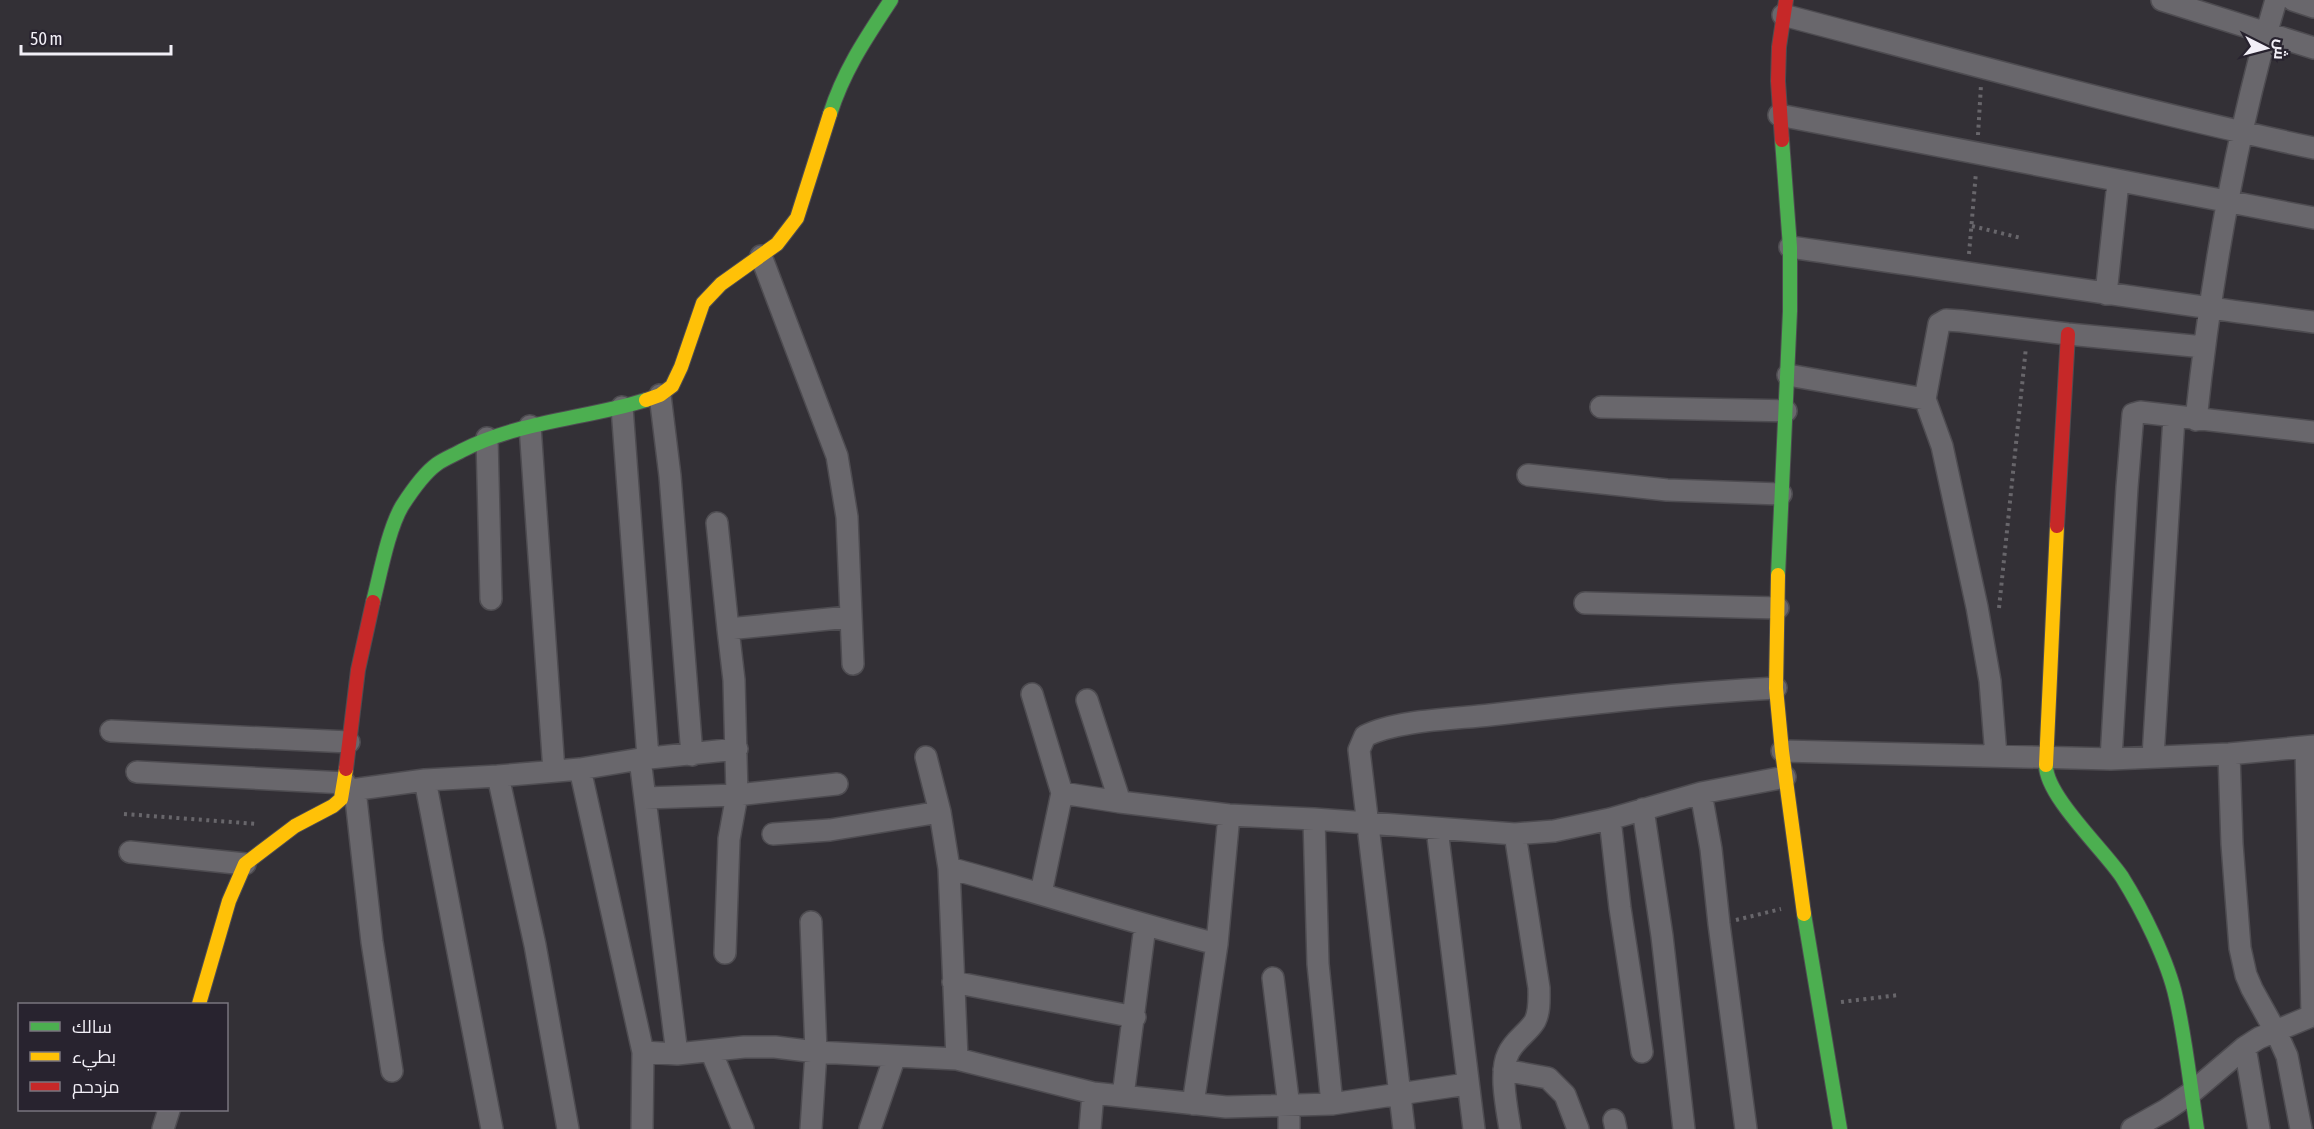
<svg xmlns="http://www.w3.org/2000/svg" width="2314" height="1129" font-family="'Asap Condensed',Cairo,sans-serif">
<style>
.lines{fill:none;stroke-linecap:round;stroke-linejoin:round}
.street-casing{stroke:#4e4c51;stroke-width:24}
.fast-casing{stroke:#4e4c51;stroke-width:16}
.slow-casing{stroke:#4e4c51;stroke-width:16}
.jam-casing{stroke:#4e4c51;stroke-width:16}
.path{stroke:#68666b;stroke-width:4;stroke-dasharray:3 4.5;stroke-linecap:butt}
.street{stroke:#69676c;stroke-width:21}
.fast{stroke:#4caf50;stroke-width:14}
.slow{stroke:#ffc107;stroke-width:14}
.jam{stroke:#c62828;stroke-width:14}
</style>
<rect width="100%" height="100%" fill="#333036"/>
<g class="lines">
<g class="street-casing">
<path id="street" d="M2162 0 2314 48
M2293 0 2314 7
M1783 15C1959 61 2136 110 2314 148
M1779 115 2314 218
M1790 247C1965 272 2139 299 2314 322
M761 256 837 456 847 517 853 664
M2106 294 2118 182
M1788 375 1925 399
M660 395 670 476 692 755
M622 407 648 758
M1601 407 1786 411
M2196 420C2211 278 2235 137 2276 0
M530 426 554 771
M487 438 491 599
M1528 475 1667 490 1781 494
M717 523 728 629 849 617
M1585 603 1778 608
M1032 694 1062 793 1041 893
M1087 700 1120 802
M111 731 349 742
M2306 747 2312 1015
M1782 751 2111 759 2229 754 2314 746
M2229 754 2232 844 2240 948 2246 975 2252 989 2278 1036 2287 1056 2301 1129
M1996 756 1990 681 1977 607 1942 446 1925 399 1939 324 1946 320 1961 321 2068 334 2204 347
M926 757 940 812 949 868 957 1059
M2153 757 2174 417
M640 759 677 1054
M2111 759 2127 487 2133 414 2140 412 2314 432
M580 769 643 1052 642 1129
M137 772 345 783
M498 776 580 769 640 759 737 749
M425 780 492 1129
M355 790 372 942 392 1071
M344 791 425 780 498 776 535 945 568 1129
M1062 793 1120 802 1229 815 1314 819 1515 834 1554 831 1610 819 1701 793 1785 777
M1701 793 1711 849 1719 924 1746 1129
M645 798 737 795 837 784
M1643 809 1662 936 1684 1129
M1314 819 1318 964 1332 1104
M1610 819 1620 908 1642 1052
M1437 829 1474 1129
M773 834 830 830 940 812
M130 852 245 864
M949 868C1038 892 1126 921 1217 944
M725 953 729 839 737 795 734 680 728 629
M1273 978 1289 1107V1129
M953 982 1135 1017
M2245 1047 2259 1129
M711 1051 743 1129
M643 1052 677 1054 744 1047H775L816 1052 957 1059 1093 1093 1226 1107 1332 1104 1467 1084
M1504 1070 1548 1078 1565 1095 1578 1129
M1123 1096 1145 926
M1193 1104 1217 944 1229 815
M1614 1120 1616 1129
M163 1129 169 1110
M811 1129 816 1052 811 922
M870 1129 895 1056
M1090 1129 1093 1093
M1404 1129 1359 750 1365 736C1396 720 1454 719 1490 715 1585 704 1680 693 1776 688
M1510 1129C1507 1109 1499 1072 1508 1054 1514 1040 1528 1033 1535 1021 1540 1011 1539 999 1539 988L1515 834
M2132 1129 2166 1110 2191 1093 2245 1047 2259 1038 2314 1015"/>
</g>
<g class="fast-casing">
<path id="fast" d="M830 114C844 70 866 38 891 0
M1778 575 1790 311V247L1782 140
M373 602C380 575 388 530 402 506 411 492 423 474 437 464 444 459 454 455 461 451 519 421 585 419 646 400
M2046 765C2045 795 2104 850 2122 877 2142 909 2168 961 2176 998 2186 1041 2190 1085 2197 1129
M1804 914 1840 1129"/>
</g>
<g class="slow-casing">
<path id="slow" d="M646 400 660 395 672 386 681 367 703 303 721 284 777 244 797 218 830 114
M1778 575 1776 688 1782 751 1804 914
M2046 765 2057 526
M199 1004 229 901 245 864 295 826 333 806 341 799 346 769"/>
</g>
<g class="jam-casing">
<path id="jam" d="M1782 140 1778 81 1779 47 1786 0
M2057 526 2068 334
M346 769 358 670 373 602"/>
</g>
<path class="path" d="M1978 135 1981 85
M1972 226 2021 238
M1969 254 1976 172
M1999 608 2026 347
M124 814 258 824
M1736 920 1781 909
M1841 1002 1899 995"/>
<use href="#street" class="street"/>
<use href="#fast" class="fast"/>
<use href="#slow" class="slow"/>
<use href="#jam" class="jam"/>
</g>
<rect x="18" y="1003" width="210" height="108" fill="#28232f" stroke="#79757f" stroke-width="1.5"/>
<rect x="30" y="1022" width="30" height="9" fill="#4caf50" stroke="#79757f" stroke-width="1.5"/>
<text x="72" y="1033" font-size="18" fill="#f2eff7">سالك</text>
<rect x="30" y="1052" width="30" height="9" fill="#ffc107" stroke="#79757f" stroke-width="1.5"/>
<text x="72" y="1063" font-size="18" fill="#f2eff7">بطيء</text>
<rect x="30" y="1082" width="30" height="9" fill="#c62828" stroke="#79757f" stroke-width="1.5"/>
<text x="72" y="1093" font-size="18" fill="#f2eff7">مزدحم</text>
<g transform="translate(2266 48) rotate(96)" stroke="#28232f" stroke-width="4.5" paint-order="stroke">
<path d="M0-4.5L10 22L0 15L-10 22Z" fill="#f2eff7"/>
<text y="-9" font-size="16" font-weight="bold" text-anchor="middle" fill="#f2eff7">ش</text>
</g>
<path d="M21 45v9h150v-9" fill="none" stroke="#f2eff7" stroke-width="3"/>
<text x="30" y="45" font-size="18" fill="#f2eff7" stroke="#28232f" stroke-width="4.5" paint-order="stroke">50 m</text>
</svg>
